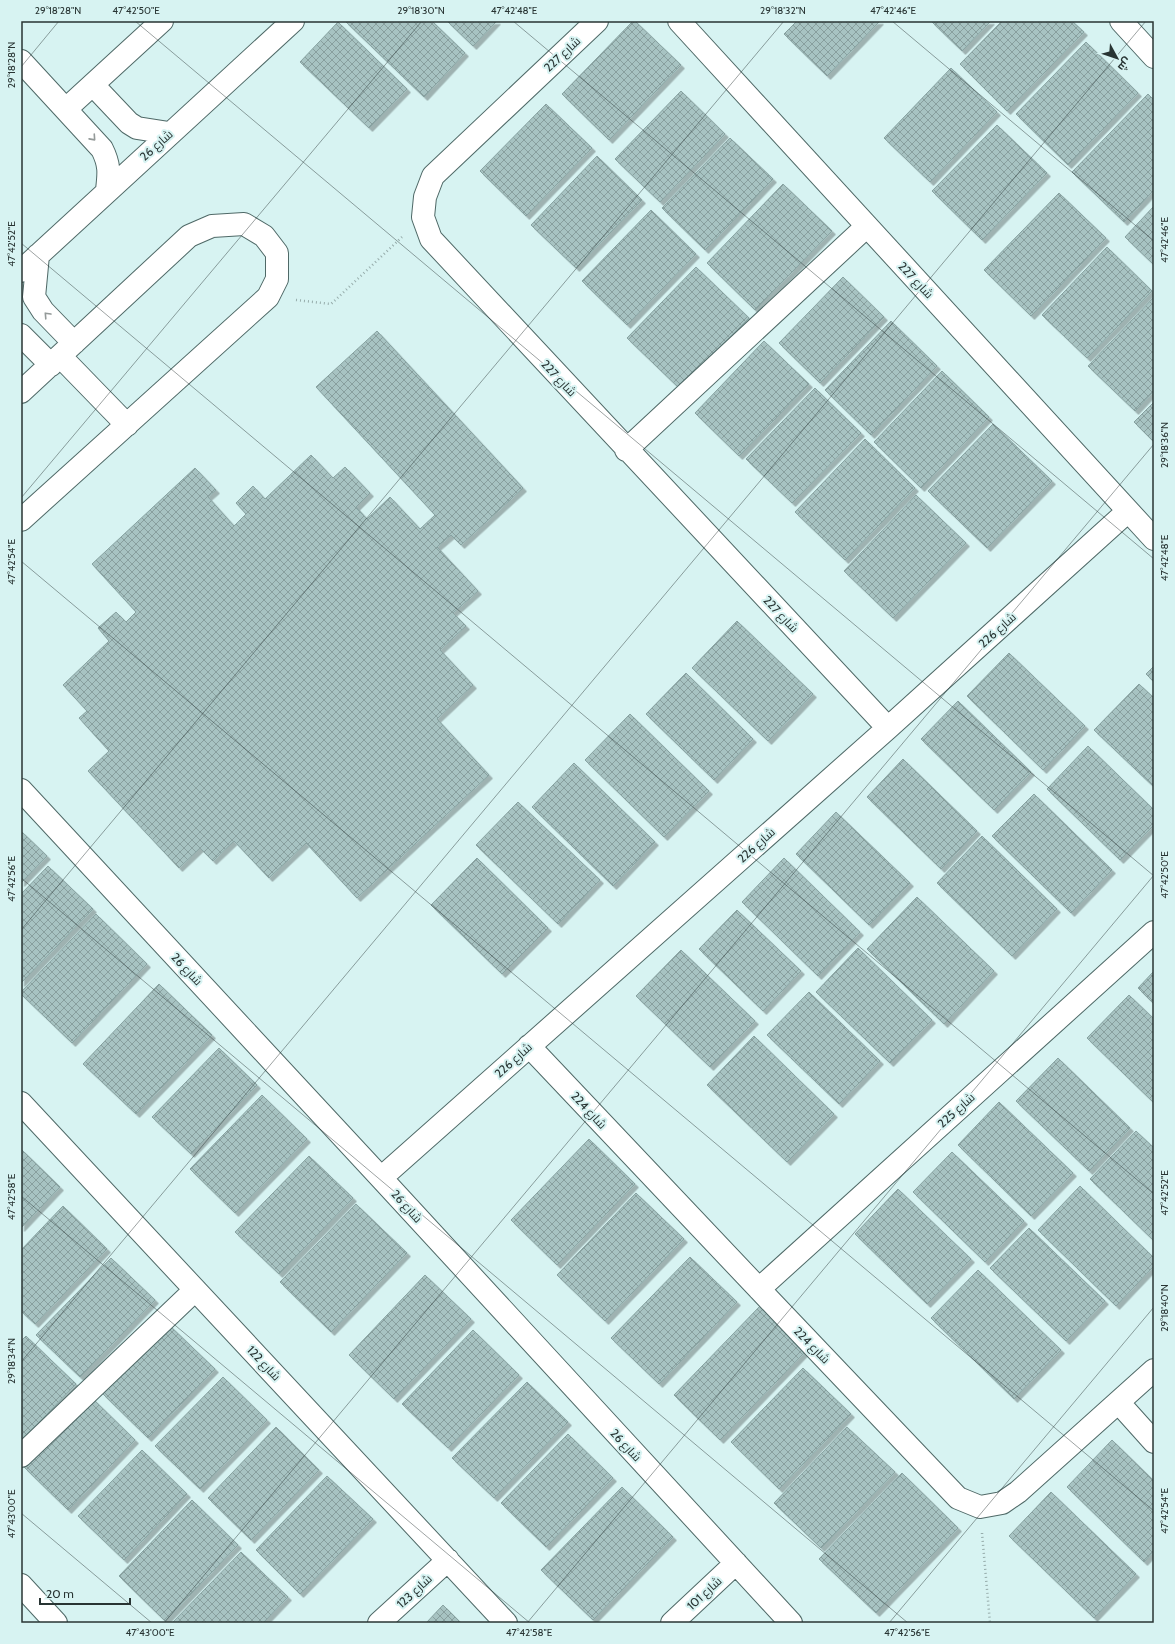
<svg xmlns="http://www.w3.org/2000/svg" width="1175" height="1644" font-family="Cabin,Cairo,sans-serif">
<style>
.building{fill:url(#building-cross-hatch);stroke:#87a2a1;filter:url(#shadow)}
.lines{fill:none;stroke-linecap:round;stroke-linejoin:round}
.minor-casing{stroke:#4f6967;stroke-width:24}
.path{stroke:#96acab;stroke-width:2.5;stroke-dasharray:1 3;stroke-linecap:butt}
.minor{stroke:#fff;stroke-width:22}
.oneway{stroke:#949a99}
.ticks{fill:none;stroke:#283433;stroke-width:1;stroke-opacity:0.45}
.labels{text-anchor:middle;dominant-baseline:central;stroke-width:4;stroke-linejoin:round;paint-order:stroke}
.street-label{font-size:12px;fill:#283433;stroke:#d7f3f2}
.neatline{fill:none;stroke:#283433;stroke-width:1.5}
.ticks-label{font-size:10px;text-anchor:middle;fill:#283433}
</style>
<defs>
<pattern id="building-cross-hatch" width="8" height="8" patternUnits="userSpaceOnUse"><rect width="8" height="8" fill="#a7c3c2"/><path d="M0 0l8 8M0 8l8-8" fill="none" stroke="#889f9e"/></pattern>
<filter id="shadow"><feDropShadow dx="3.5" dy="3.5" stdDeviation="0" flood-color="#0004"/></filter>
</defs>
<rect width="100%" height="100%" fill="#d7f3f2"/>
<path class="building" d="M345 21H432L465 53 424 97Z
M447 21H497L473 46Z
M633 21H635L681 65 609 140 562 94Z
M797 21H880L827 76 784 34Z
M931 21H991L962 51Z
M1002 21H1072L1084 32 1007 111 960 64Z
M338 22 407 89 369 128 300 62Z
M1086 42 1138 93 1068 165 1016 114Z
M951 68 997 112 930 182 884 138Z
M681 91 725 134 660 202 615 159Z
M1148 94 1154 100V190L1124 222 1072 172Z
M546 104 592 148 526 216 480 171Z
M997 125 1047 173 982 240 932 191Z
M730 138 773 179 705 250 662 208Z
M597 156 642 200 576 268 531 225Z
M783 184 832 231 755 310 707 263Z
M1059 193 1106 238 1031 316 984 270Z
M1154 206V265L1125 237Z
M651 210 696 254 627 325 582 281Z
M1107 247 1152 291 1087 358 1042 315Z
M696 267 749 318 680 389 627 338Z
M843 277 884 317 820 383 779 343Z
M1154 297V391L1135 411 1088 366Z
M891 321 937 366 871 435 825 390Z
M377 331 523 488 461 545 451 535 437 547 478 591 453 613 466 626 440 650 473 685 437 719 489 775 357 898 306 843 269 878 234 841 213 861 200 848 179 868 88 771 109 751 79 718 87 711 63 685 109 641 98 628 116 612 126 622 136 612 92 564 195 468 216 490 208 497 234 526 246 514 236 503 253 486 265 499 311 455 333 478 345 467 370 493 356 507 367 519 390 497 420 529 435 515 316 387Z
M764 341 809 384 739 456 695 413Z
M942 371 989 417 921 488 874 442Z
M815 388 861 433 792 503 746 459Z
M1154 402V442L1134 422Z
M993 424 1052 481 987 548 928 491Z
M865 439 915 488 845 560 795 512Z
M916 495 966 543 893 618 844 571Z
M737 621 813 694 768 741 692 668Z
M1009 653 1085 726 1043 770 967 696Z
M1154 666V682L1146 674Z
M686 673 753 739 714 780 646 714Z
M1139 684 1154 698V787L1094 730Z
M958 701 1031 772 994 810 921 739Z
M630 714 709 791 664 837 585 760Z
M1088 746 1154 810V825L1120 860 1047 789Z
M903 759 977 831 941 869 867 797Z
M574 763 655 842 613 886 532 807Z
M1034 794 1112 870 1071 913 992 836Z
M518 802 600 880 558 924 476 845Z
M836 812 910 883 869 925 796 854Z
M21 831 47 856 21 883Z
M982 836 1057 909 1012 956 937 883Z
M477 858 548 928 502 974 431 905Z
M784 858 860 932 818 976 742 902Z
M48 866 93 909 21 983V894Z
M917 897 994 971 944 1024 867 949Z
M737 910 801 971 763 1011 699 949Z
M96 914 147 964 72 1043 21 994V992Z
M858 948 932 1020 890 1063 816 992Z
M681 950 755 1021 710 1067 636 996Z
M1154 971V1004L1138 988Z
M159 984 212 1035 136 1114 83 1064Z
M809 992 880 1061 839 1104 767 1035Z
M1129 995 1154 1019V1103L1087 1038Z
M754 1036 834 1114 787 1162 707 1085Z
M219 1048 257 1085 191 1154 152 1117Z
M1058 1058 1130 1128 1089 1171 1016 1101Z
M262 1095 307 1139 235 1213 190 1169Z
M999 1102 1073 1173 1031 1216 958 1145Z
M1136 1131 1154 1148V1241L1090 1179Z
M589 1139 635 1184 557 1265 511 1220Z
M21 1149 60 1187 21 1228Z
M952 1152 1024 1221 985 1262 913 1192Z
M309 1156 353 1198 279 1274 235 1232Z
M1080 1186 1154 1258V1266L1116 1306 1038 1230Z
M898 1189 971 1259 927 1304 855 1234Z
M636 1193 684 1239 605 1321 557 1275Z
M356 1204 407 1253 331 1332 280 1282Z
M63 1206 107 1249 35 1324 21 1311V1250Z
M1029 1228 1105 1301 1066 1341 990 1268Z
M690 1257 737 1302 659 1384 611 1338Z
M111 1258 155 1300 80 1377 36 1335Z
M978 1270 1061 1350 1014 1399 931 1318Z
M425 1275 471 1319 394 1399 349 1355Z
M760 1306 806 1351 720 1440 674 1395Z
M169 1325 215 1369 148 1438 102 1393Z
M473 1330 519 1375 448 1448 402 1404Z
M26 1336 76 1384 21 1441V1341Z
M803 1368 851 1414 779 1489 731 1442Z
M223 1377 267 1420 200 1489 155 1446Z
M527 1382 568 1422 494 1498 452 1458Z
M91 1397 135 1440 68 1510 24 1467Z
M276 1427 319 1470 251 1540 208 1498Z
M847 1427 895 1472 821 1548 774 1503Z
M568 1434 613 1478 546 1547 501 1503Z
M1112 1440 1154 1481V1551L1144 1562 1067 1487Z
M142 1450 187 1494 124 1560 78 1516Z
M902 1473 958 1528 876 1613 819 1559Z
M327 1476 373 1519 300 1594 256 1550Z
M622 1487 673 1537 593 1620 541 1570Z
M1051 1492 1136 1574 1094 1618 1009 1536Z
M192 1500 238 1545 165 1621 119 1576Z
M241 1552 288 1597 263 1623H172Z
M443 1605 461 1623H426Z"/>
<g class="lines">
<g class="minor-casing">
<path id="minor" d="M597 21 433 176 425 197 423 217 431 239 888 728
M679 21 1154 539
M1121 21 1154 57
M21 61 102 149C110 165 109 173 107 190
M93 85 129 123 137 128 169 133
M66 109 162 21
M38 255 34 297 43 311 74 343
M21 271 293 21
M21 335 51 365
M60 356 127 425
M21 392 189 236 212 226 244 224 264 236 277 253V279L268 297 21 520
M626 450 867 226
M21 790 381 1178 791 1623
M529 1046 759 1289 958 1498 980 1507 1002 1503 1018 1492 1154 1370
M21 1103 506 1623
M381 1178 888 728 1128 511
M759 1289 1154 932
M1119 1403 1154 1442
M21 1456 195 1290
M21 1585 56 1623
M379 1623 448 1560
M672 1623 736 1563"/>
</g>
<path class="path" d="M296 300 331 304 402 237
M982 1533 990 1623"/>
<use href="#minor" class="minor"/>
</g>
<defs><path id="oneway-chevron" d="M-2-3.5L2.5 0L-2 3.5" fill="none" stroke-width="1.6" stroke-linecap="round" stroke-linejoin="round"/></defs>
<g class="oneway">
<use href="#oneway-chevron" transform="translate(93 138) rotate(48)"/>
<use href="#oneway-chevron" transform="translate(47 315) rotate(-133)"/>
</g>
<path class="ticks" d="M135 21 1154 876M513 21 1154 559M892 21 1154 241M21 67 59 21M21 243 1154 1194M21 498 422 21M21 561 1154 1511M21 878 908 1623M21 930 784 21M21 1196 530 1623M21 1362 1146 21M21 1513 152 1623M164 1623 1154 444M527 1623 1154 875M889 1623 1154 1307"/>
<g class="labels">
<g class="street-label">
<text transform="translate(562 54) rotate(-43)">شارع 227</text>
<text transform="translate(156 145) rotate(-42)">شارع 26</text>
<text transform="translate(916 280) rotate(47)">شارع 227</text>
<text transform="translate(559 378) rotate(47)">شارع 227</text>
<text transform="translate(781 614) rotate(47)">شارع 227</text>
<text transform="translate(997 630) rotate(-42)">شارع 226</text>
<text transform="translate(756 845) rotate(-42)">شارع 226</text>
<text transform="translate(187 969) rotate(47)">شارع 26</text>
<text transform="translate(513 1060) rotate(-42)">شارع 226</text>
<text transform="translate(589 1110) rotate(47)">شارع 224</text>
<text transform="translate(956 1110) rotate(-42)">شارع 225</text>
<text transform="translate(407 1206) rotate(48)">شارع 26</text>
<text transform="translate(812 1345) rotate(46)">شارع 224</text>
<text transform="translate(264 1363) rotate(47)">شارع 122</text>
<text transform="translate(626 1445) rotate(47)">شارع 26</text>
<text transform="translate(414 1591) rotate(-43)">شارع 123</text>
<text transform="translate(704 1593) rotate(-43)">شارع 101</text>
</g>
</g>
<rect width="1175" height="1644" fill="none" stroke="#d7f3f2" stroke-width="44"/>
<g transform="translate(1117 58) rotate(130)" stroke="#d7f3f2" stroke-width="3" paint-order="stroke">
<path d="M0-3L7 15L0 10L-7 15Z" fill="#283433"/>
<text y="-6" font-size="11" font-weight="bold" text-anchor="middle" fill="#283433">ش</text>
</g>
<path d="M40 1598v6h90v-6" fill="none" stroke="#283433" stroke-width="2"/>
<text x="46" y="1598" font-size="12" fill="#283433" stroke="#d7f3f2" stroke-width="3" paint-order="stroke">20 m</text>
<rect x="22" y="22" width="1131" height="1600" class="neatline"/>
<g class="ticks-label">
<text x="58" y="14">29°18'28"N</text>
<text x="136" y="14">47°42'50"E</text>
<text x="421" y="14">29°18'30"N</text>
<text x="514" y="14">47°42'48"E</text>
<text x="783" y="14">29°18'32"N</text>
<text x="893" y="14">47°42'46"E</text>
<text transform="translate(11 65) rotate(-90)" y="4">29°18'28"N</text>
<text transform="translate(1164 240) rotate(-90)" y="4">47°42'46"E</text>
<text transform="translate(11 244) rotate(-90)" y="4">47°42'52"E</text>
<text transform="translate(1164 445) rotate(-90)" y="4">29°18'36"N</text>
<text transform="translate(1164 558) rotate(-90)" y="4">47°42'48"E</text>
<text transform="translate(11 562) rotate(-90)" y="4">47°42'54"E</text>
<text transform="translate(1164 875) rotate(-90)" y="4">47°42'50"E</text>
<text transform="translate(11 879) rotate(-90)" y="4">47°42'56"E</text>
<text transform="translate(1164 1193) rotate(-90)" y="4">47°42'52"E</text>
<text transform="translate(11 1197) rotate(-90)" y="4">47°42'58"E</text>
<text transform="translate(1164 1308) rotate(-90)" y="4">29°18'40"N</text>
<text transform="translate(11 1361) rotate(-90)" y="4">29°18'34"N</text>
<text transform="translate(1164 1511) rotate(-90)" y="4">47°42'54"E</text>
<text transform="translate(11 1514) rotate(-90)" y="4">47°43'00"E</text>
<text x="150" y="1636">47°43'00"E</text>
<text x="529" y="1636">47°42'58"E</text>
<text x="907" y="1636">47°42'56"E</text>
</g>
</svg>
